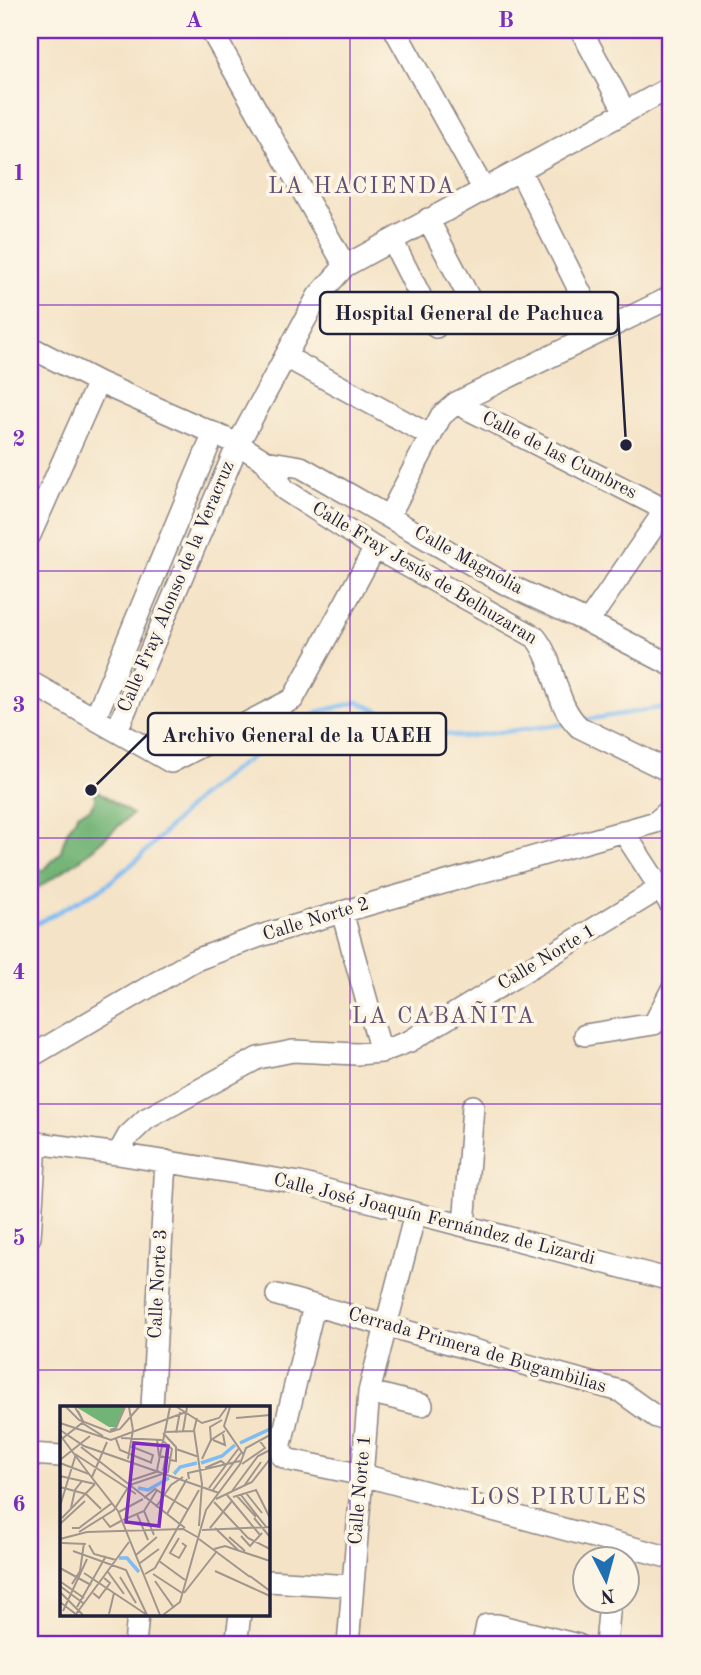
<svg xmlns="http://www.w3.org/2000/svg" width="701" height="1675" font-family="'Old Standard TT',serif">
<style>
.forest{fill:#72b476;stroke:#4a6b58;stroke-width:2}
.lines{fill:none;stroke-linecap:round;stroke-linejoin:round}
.stream{stroke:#7fbcf2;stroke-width:4.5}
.minor-casing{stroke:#8b8280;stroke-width:24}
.minor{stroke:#fff;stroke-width:21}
.grid{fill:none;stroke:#7b2cbf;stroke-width:2;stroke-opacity:0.55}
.labels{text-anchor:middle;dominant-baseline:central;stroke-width:7;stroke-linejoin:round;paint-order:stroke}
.street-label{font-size:19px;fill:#22223b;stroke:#fcf5e5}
.quarter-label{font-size:23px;letter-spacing:2px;fill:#625173;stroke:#fcf5e5}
.inset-river{fill:none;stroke:#7fbcf2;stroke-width:3.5}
.inset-road{fill:none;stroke:#a0968e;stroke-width:2}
.view{fill:#7b2cbf;fill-opacity:0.15;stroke:#7b2cbf;stroke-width:3.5}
.inset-edge{fill:none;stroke:#22223b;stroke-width:3.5}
.leader{fill:none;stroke:#22223b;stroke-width:2.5}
.callout-dot{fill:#22223b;stroke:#fcf5e5;stroke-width:2.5}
.callout{fill:#fcf5e5;stroke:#22223b;stroke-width:2.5}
.callout-label{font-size:21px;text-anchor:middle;font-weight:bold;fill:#22223b}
.neatline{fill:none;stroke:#7b2cbf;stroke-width:2.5}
.grid-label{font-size:23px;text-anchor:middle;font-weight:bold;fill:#7b2cbf}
</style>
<rect width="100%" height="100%" fill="#fcf5e5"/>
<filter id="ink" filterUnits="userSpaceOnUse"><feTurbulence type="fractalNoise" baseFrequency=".0143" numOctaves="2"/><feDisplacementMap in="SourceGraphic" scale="14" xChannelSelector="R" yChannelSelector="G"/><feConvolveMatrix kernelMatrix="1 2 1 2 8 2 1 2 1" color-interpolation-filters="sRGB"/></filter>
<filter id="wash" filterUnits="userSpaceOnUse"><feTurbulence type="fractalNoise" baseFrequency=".00686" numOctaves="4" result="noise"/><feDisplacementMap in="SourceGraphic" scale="28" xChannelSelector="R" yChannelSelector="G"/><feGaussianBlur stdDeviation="1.57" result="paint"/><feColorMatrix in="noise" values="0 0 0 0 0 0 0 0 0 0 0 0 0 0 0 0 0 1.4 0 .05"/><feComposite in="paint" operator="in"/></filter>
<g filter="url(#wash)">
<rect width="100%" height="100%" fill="#f4e3c6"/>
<path class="forest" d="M95 789 132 814 81 859 30 893V866L31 863 43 871 60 853 67 832 79 813 90 809 95 800Z"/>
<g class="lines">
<path class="stream" d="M585 720 671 706
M30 927 104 887 138 859 198 798 240 765 318 712 358 702 423 730 462 737 566 724"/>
</g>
</g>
<g filter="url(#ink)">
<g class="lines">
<g class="minor-casing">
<path id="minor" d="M211 30 345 266
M395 30 484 190
M581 30 625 112
M520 171 600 332
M428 219 476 311
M392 240 436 327
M30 347 98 382 238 444 265 461 285 490 375 548 535 637C557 664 553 702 579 727L671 772
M286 357 431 436
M456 403 654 504 661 510 659 519 588 622
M265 461 301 467 504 583 588 622 671 665
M389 516 441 416 456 403 671 297
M30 535 98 382
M30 682 171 762 293 699 375 548
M95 718 214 433
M117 730 238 444 318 296 345 266 671 87
M623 831 671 905
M342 912 381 1052
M585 1035 654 1024 671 991
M30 1057 193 961 260 936 342 912 656 822 671 809
M30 1142 118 1154 300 1183 671 1280
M118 1154 128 1136 146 1119 258 1058 293 1051 357 1054 381 1052 410 1041 659 889
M464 1226 473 1106
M30 1237 36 1143
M277 1295 620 1391 656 1417 671 1421
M314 1306 281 1444 282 1456 290 1460 363 1475 671 1558
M369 1392 422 1405
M152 1407 166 1161
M30 1454 61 1456
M268 1581 352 1586
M135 1645 138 1614
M236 1645 240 1614
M348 1645 369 1392 415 1214
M483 1645 487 1625H497L578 1645
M606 1645 610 1602"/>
</g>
<use href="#minor" class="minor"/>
</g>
</g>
<path class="grid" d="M350 30V1645M30 305H671M30 571H671M30 838H671M30 1104H671M30 1370H671"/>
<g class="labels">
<g class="street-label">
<text transform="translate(559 456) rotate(27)">Calle de las Cumbres</text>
<text transform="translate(468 561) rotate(29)">Calle Magnolia</text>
<text transform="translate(424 574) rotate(31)">Calle Fray Jesús de Belhuzaran</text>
<text transform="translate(177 587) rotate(-67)">Calle Fray Alonso de la Veracruz</text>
<text transform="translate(316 920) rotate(-17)">Calle Norte 2</text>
<text transform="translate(547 958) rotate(-31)">Calle Norte 1</text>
<text transform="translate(434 1220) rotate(14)">Calle José Joaquín Fernández de Lizardi</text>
<text transform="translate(159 1284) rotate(-87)">Calle Norte 3</text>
<text transform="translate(477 1351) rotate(16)">Cerrada Primera de Bugambilias</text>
<text transform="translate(361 1490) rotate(-85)">Calle Norte 1</text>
</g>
<g class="quarter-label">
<text x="362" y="186">LA HACIENDA</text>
<text x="444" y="1016">LA CABAÑITA</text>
<text x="559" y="1497">LOS PIRULES</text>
</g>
</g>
<g transform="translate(60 1406)">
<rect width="210" height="210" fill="#f4e3c6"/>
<path d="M16 1H65L57 21H49Z" fill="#72b476"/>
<path class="inset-river" d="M180 37 210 23M141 57 162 50 175 39M114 68 120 61 137 57M78 82 88 84 109 72M59 152H67L79 166"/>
<path class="inset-road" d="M6 1 19 14 50 26 60 23 79 1M15 1 23 15 18 5M117 1 142 17 159 12 167 1M170 1 164 20 183 48M137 12 134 24 142 78 139 120M176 12 210 9M0 17 51 34 126 6M0 24 24 40 159 87M50 24 56 22 65 1M123 25 127 1M104 26 135 25M103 27 116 41V55L110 54M116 27 120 6M0 29 29 68M3 32 22 17 43 30M61 32 102 34M56 33 60 44 92 57M97 34 99 50 111 52M153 34 165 39 163 28M151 35 150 21 162 14M70 40 93 49 91 56M21 41 125 122M116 43 139 51M15 48 76 88M68 53 73 24 69 1M142 53 151 34 165 25M0 54 30 30M0 57 29 68 58 105 100 209M182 58 205 42 199 34M166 59 179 42M145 62 161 55 166 59 149 82M97 64 110 1M103 65 108 39M0 70 35 78M32 71 47 36M129 73 128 67 180 55M72 74 99 65M70 79 108 66 112 43 102 34M184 80 201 56M0 81 26 88M153 84 181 47M172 85 198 50 210 44M186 87 202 107M26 88 41 103M167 89 200 129M181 89 207 122M177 90 196 111M173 91 196 84 210 112M84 92 95 83 129 104M156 93 192 76 210 53M154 96 188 132 210 143M0 100 16 48M96 101 111 79 123 71M11 102 15 84 22 75M84 105 94 129M59 106 83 93M77 108 88 134M107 108 127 73M2 112 35 78M43 112 50 121 61 115M194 112 210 131M63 114 84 105 97 84M0 118 25 95M12 122H19L52 97M150 122 172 95M155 122 178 144M142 124 210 121M19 126 54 104 67 83M181 130 190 140 202 127M169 131 185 145M119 132 110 147 119 152 126 140 122 137M0 133 27 126 123 123 139 132M139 133 190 171M2 137 26 138M29 139 34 148 56 154M154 143 165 140 210 155M13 145 66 164 87 209M76 149 97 131M99 155 125 174M80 157 99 143M0 162 31 179M155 165 210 190M48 166 64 188M24 167 87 209M85 168 95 162 139 84M93 168 122 187M190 170 210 185M60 171 76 197M95 175 114 202M1 176 24 192M12 178 20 165 24 137M0 180 23 197M0 186 23 209M33 187 39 192 50 177 44 172M124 187 157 145M0 196 17 209M17 201 46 150M3 205 27 153M16 208 69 136M49 208 54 187M103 209 120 196 146 104 180 58 186 42 210 29"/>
<path class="view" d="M74 37 108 40 99 120 66 116Z"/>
<rect width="210" height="210" class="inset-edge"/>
</g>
<path class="leader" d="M626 445L618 313M91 790L148 734"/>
<g class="callout-dot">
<circle cx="626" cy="445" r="7"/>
<circle cx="91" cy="790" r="7"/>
</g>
<g class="callout">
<rect x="320" y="292" width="298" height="42" rx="7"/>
<rect x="148" y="713" width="298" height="42" rx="7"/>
</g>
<g class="callout-label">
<text x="469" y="320">Hospital General de Pachuca</text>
<text x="297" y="742">Archivo General de la UAEH</text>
</g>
<rect width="701" height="1675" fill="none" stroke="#fcf5e5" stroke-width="77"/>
<g transform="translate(606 1580) rotate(174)"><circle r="33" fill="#fcf5e5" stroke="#a5a1a1" stroke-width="2"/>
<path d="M0-5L12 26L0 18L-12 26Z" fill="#1f6fb2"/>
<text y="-10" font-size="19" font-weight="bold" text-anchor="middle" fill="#22223b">N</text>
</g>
<rect x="38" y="38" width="624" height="1598" class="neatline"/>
<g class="grid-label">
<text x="194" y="27">A</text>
<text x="506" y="27">B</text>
<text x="19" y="180">1</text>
<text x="19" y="446">2</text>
<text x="19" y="712">3</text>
<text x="19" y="979">4</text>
<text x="19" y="1245">5</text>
<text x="19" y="1511">6</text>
</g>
</svg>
